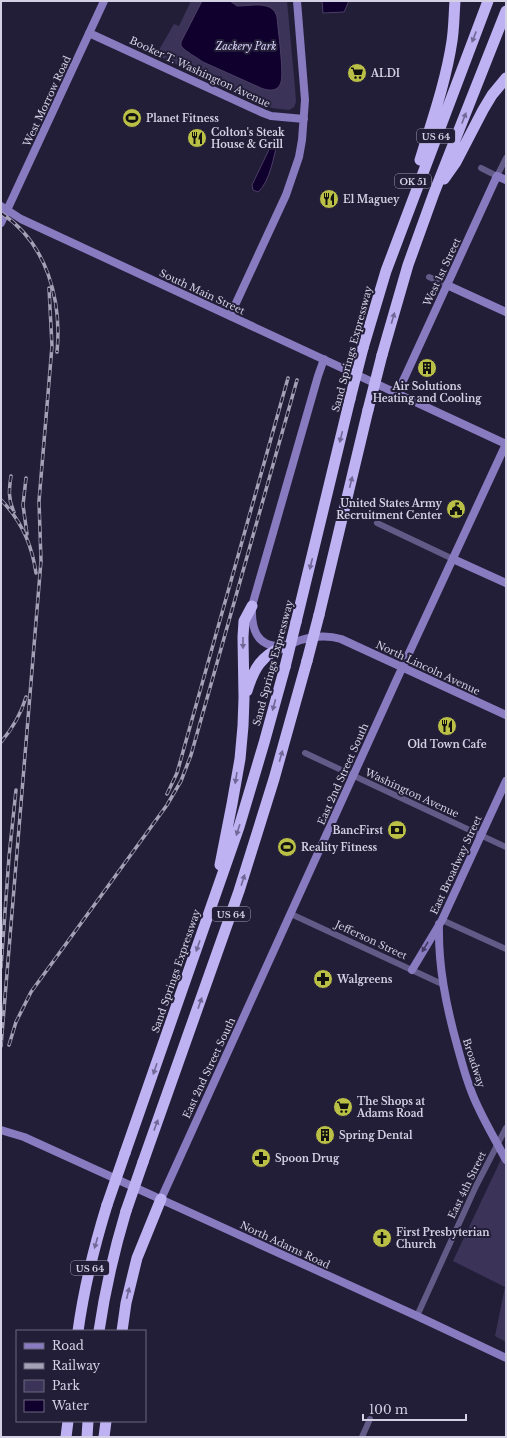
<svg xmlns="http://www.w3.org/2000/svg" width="507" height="1438" font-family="'Libre Baskerville',serif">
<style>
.green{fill:#3b3458}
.water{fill:#10002e;stroke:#4b3f65}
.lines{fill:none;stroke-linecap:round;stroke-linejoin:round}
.street{stroke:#635b87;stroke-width:6}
.secondary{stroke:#897bc0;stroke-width:8}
.highway{stroke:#beb2f3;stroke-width:11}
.rail-casing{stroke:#a4a0b5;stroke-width:3.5}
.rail{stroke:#231e38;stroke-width:2;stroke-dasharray:6;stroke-linecap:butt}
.highway-bridge{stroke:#beb2f3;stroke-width:11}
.oneway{fill:#706896}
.oneway2{fill:#423a61}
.labels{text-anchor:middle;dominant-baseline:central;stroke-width:4;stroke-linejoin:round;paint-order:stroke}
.shield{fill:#231e38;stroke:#9f9bb0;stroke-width:1}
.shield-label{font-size:9px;font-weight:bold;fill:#d4d1e4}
.park-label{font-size:10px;font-style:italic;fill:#dad4f8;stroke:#231e38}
.street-label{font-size:10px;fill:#d4d1e4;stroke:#231e38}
.poi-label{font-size:10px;font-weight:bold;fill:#d4d1e4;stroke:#231e38;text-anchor:start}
</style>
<rect width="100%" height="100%" fill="#231e38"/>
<path class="green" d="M191 1H287L295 88 296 102 294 107 289 110 272 108 156 55 174 24 179 26Z
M506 1149V1342L495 1336 505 1287 453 1261Z"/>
<path class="water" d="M202 1H230L237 6C252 6 273 0 277 17 278 29 284 73 281 82 278 92 269 91 261 88L203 62C195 56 187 53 181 46V42Z
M322 1H349L344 12 323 13Z
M275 137 278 140C274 155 270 182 258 192L253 190 252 185Z"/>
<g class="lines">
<path class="street" d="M481 168 497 176 506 158
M429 277 447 285
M377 523 453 559
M305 753 506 847
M291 914 442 984
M442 920 506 949
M417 1316 476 1186 506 1128
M362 1437 370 1419"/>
<path class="secondary" d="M89 33 263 113 271 116 304 119
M1 206 21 219 506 444
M1 223 104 1
M447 285 506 312
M230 316 286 195 299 157 302 140 305 100 297 1
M324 359 318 376 252 606C251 628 256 648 283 646 289 645 295 642 301 640 314 636 328 635 341 639L506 715
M397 394 497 176 506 180
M453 559 506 583
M439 924C438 966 446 1005 457 1045 463 1067 469 1089 479 1109 487 1126 497 1143 506 1160
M412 970 442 920 506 781
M1 1130 24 1137 417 1316 506 1358
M161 1199 397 679 506 444"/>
<path class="highway" d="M420 160C432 121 446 81 452 41 454 28 454 14 455 1
M444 179 456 162 483 110 492 95 506 78
M363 348 386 271 488 1
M382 355 408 265 434 193 506 11
M319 615 368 410
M296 622 350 399
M247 691C254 668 261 656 284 646
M220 865 232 804 240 759 243 726 244 698 243 637 244 621 252 606
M125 1153 239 827 264 743 285 667
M143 1162 239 891 274 779 307 661
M78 1331C84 1288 94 1247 107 1205
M99 1331C105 1290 114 1251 126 1211
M122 1331 126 1303 137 1258 161 1199
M66 1437 68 1421
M87 1437 88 1421
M104 1437 106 1421"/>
<g class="rail-casing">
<path id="rail" d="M1 213C47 243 62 300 57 352
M11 476C9 489 8 500 14 512
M26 478 23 505 27 534
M1 500C21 520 32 545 36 573
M1 742C13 728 21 714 26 697
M167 794 177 773 288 378
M1 967 9 857 16 790
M9 1045 16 1022 31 992 167 805 181 781 191 755 297 380
M1 1046 41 561 39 501 52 346 49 288"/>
</g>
<use href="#rail" class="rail"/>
<path class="highway-bridge" d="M350 399 363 348
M368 410 382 355
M307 661 319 615
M285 667 296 622
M107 1205 125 1153
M126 1211 143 1162"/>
</g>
<defs><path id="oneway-solid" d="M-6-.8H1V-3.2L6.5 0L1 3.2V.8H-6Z"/></defs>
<g class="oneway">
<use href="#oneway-solid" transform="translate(474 37) rotate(111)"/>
<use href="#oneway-solid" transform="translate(464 118) rotate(-69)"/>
<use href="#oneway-solid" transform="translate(393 318) rotate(-74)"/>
<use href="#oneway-solid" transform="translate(341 437) rotate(104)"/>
<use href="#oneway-solid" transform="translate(351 482) rotate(-76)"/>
<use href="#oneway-solid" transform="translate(311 564) rotate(104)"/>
<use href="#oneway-solid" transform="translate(243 643) rotate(90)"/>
<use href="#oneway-solid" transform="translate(274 705) rotate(105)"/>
<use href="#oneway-solid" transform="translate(281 756) rotate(-74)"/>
<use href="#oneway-solid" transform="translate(236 778) rotate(99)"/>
<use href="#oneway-solid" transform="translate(238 830) rotate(108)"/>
<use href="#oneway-solid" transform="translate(243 880) rotate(-72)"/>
<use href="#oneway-solid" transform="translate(198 946) rotate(109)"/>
<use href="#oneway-solid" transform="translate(200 1003) rotate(-71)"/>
<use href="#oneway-solid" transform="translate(155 1069) rotate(109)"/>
<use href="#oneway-solid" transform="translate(156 1125) rotate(-70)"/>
<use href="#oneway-solid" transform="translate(96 1243) rotate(106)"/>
<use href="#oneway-solid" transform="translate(128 1293) rotate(-77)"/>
</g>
<use class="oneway2" href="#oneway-solid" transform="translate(425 947) rotate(121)"/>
<defs>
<g id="supermarket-disc" transform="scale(1)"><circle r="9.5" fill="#bac046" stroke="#231e38"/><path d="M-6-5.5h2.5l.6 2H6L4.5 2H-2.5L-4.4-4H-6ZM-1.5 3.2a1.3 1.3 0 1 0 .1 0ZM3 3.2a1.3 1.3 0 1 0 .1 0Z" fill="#111"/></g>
<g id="stadium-disc" transform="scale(1)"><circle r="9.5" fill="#bac046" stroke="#231e38"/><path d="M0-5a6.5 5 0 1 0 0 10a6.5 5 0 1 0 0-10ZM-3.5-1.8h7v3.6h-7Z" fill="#111"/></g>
<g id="restaurant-disc" transform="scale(1)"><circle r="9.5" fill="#bac046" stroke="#231e38"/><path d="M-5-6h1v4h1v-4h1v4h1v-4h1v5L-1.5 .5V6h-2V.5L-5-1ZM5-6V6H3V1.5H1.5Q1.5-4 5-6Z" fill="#111"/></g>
<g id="building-disc" transform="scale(1)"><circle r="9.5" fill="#bac046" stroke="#231e38"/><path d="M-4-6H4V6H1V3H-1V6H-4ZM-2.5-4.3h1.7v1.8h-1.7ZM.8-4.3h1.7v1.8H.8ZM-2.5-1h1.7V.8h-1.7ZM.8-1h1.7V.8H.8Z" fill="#111"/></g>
<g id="civic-disc" transform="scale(1)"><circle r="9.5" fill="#bac046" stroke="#231e38"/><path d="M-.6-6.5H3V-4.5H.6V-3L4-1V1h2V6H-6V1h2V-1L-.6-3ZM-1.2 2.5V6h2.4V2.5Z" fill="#111"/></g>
<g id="bank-disc" transform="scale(1)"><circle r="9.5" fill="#bac046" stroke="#231e38"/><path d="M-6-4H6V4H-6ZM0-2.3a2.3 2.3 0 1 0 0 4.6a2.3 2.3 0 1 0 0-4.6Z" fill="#111"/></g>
<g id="pharmacy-disc" transform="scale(1)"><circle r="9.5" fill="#bac046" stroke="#231e38"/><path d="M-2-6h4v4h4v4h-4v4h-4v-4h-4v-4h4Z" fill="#111"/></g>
<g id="church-disc" transform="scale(1)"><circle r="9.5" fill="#bac046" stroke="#231e38"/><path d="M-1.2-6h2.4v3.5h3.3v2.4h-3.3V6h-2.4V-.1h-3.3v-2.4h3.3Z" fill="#111"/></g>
</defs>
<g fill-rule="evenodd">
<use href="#supermarket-disc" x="357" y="73"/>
<use href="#stadium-disc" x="132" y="118"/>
<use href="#restaurant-disc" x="197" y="138"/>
<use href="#restaurant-disc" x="329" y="199"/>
<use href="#building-disc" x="427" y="368"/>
<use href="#civic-disc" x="456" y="509"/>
<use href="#restaurant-disc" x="447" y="726"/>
<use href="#bank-disc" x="397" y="830"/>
<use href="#stadium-disc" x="287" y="847"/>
<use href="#pharmacy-disc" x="323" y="979"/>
<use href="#supermarket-disc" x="343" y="1107"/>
<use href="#building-disc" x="325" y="1135"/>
<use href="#pharmacy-disc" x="261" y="1158"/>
<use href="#church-disc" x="382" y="1238"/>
</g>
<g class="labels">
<g class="shield">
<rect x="417" y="129" width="38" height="14" rx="3"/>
<rect x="395" y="174" width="36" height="14" rx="3"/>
<rect x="212" y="907" width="38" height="14" rx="3"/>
<rect x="71" y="1261" width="38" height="14" rx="3"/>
</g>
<g class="shield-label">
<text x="436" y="136">US 64</text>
<text x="413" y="181">OK 51</text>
<text x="231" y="914">US 64</text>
<text x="90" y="1268">US 64</text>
</g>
<g class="park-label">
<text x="246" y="46">Zackery Park</text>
</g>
<g class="street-label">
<text transform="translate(200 72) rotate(25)">Booker T. Washington Avenue</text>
<text transform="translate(47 101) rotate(-65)">West Morrow Road</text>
<text transform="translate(442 272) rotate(-65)">West 1st Street</text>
<text transform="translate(202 292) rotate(25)">South Main Street</text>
<text transform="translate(352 349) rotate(-75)">Sand Springs Expressway</text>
<text transform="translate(273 663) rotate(-75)">Sand Springs Expressway</text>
<text transform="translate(428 668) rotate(25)">North Lincoln Avenue</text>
<text transform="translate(343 774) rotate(-66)">East 2nd Street South</text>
<text transform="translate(412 793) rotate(25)">Washington Avenue</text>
<text transform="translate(456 865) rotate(-65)">East Broadway Street</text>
<text transform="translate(371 940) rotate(25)">Jefferson Street</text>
<text transform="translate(176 971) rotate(-71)">Sand Springs Expressway</text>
<text transform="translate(474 1063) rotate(72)">Broadway</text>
<text transform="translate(209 1068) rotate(-65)">East 2nd Street South</text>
<text transform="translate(467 1185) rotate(-64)">East 4th Street</text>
<text transform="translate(285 1245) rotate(25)">North Adams Road</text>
</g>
<g class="poi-label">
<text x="371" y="73">ALDI</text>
<text x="146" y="118">Planet Fitness</text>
<text x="211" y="132">Colton's Steak<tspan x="211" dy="12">House &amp; Grill</tspan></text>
<text x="343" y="199">El Maguey</text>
<text x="427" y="386" text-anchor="middle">Air Solutions<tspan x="427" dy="12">Heating and Cooling</tspan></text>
<text x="442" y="503" text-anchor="end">United States Army<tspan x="442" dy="12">Recruitment Center</tspan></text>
<text x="447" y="744" text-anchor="middle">Old Town Cafe</text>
<text x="383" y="830" text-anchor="end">BancFirst</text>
<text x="301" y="847">Reality Fitness</text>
<text x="337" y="979">Walgreens</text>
<text x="357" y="1101">The Shops at<tspan x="357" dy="12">Adams Road</tspan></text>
<text x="339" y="1135">Spring Dental</text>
<text x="275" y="1158">Spoon Drug</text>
<text x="396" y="1232">First Presbyterian<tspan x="396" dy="12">Church</tspan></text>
</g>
</g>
<rect width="507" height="1438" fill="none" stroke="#d4d1e4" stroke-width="4"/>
<rect x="16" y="1330" width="130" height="92" fill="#231e38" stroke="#6a667d"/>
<rect x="24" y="1343" width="20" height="6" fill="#897bc0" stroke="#6a667d"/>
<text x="52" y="1350" font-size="12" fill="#d4d1e4">Road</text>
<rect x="24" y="1363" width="20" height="6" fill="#a4a0b5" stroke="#6a667d"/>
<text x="52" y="1370" font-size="12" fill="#d4d1e4">Railway</text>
<rect x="24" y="1380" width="20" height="12" fill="#3b3458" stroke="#6a667d"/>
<text x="52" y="1390" font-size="12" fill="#d4d1e4">Park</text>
<rect x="24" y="1400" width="20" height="12" fill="#10002e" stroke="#6a667d"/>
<text x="52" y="1410" font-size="12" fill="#d4d1e4">Water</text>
<path d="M363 1414v6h103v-6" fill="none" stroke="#d4d1e4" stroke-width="2"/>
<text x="369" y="1414" font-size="12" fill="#d4d1e4" stroke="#231e38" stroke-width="3" paint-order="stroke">100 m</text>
</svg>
